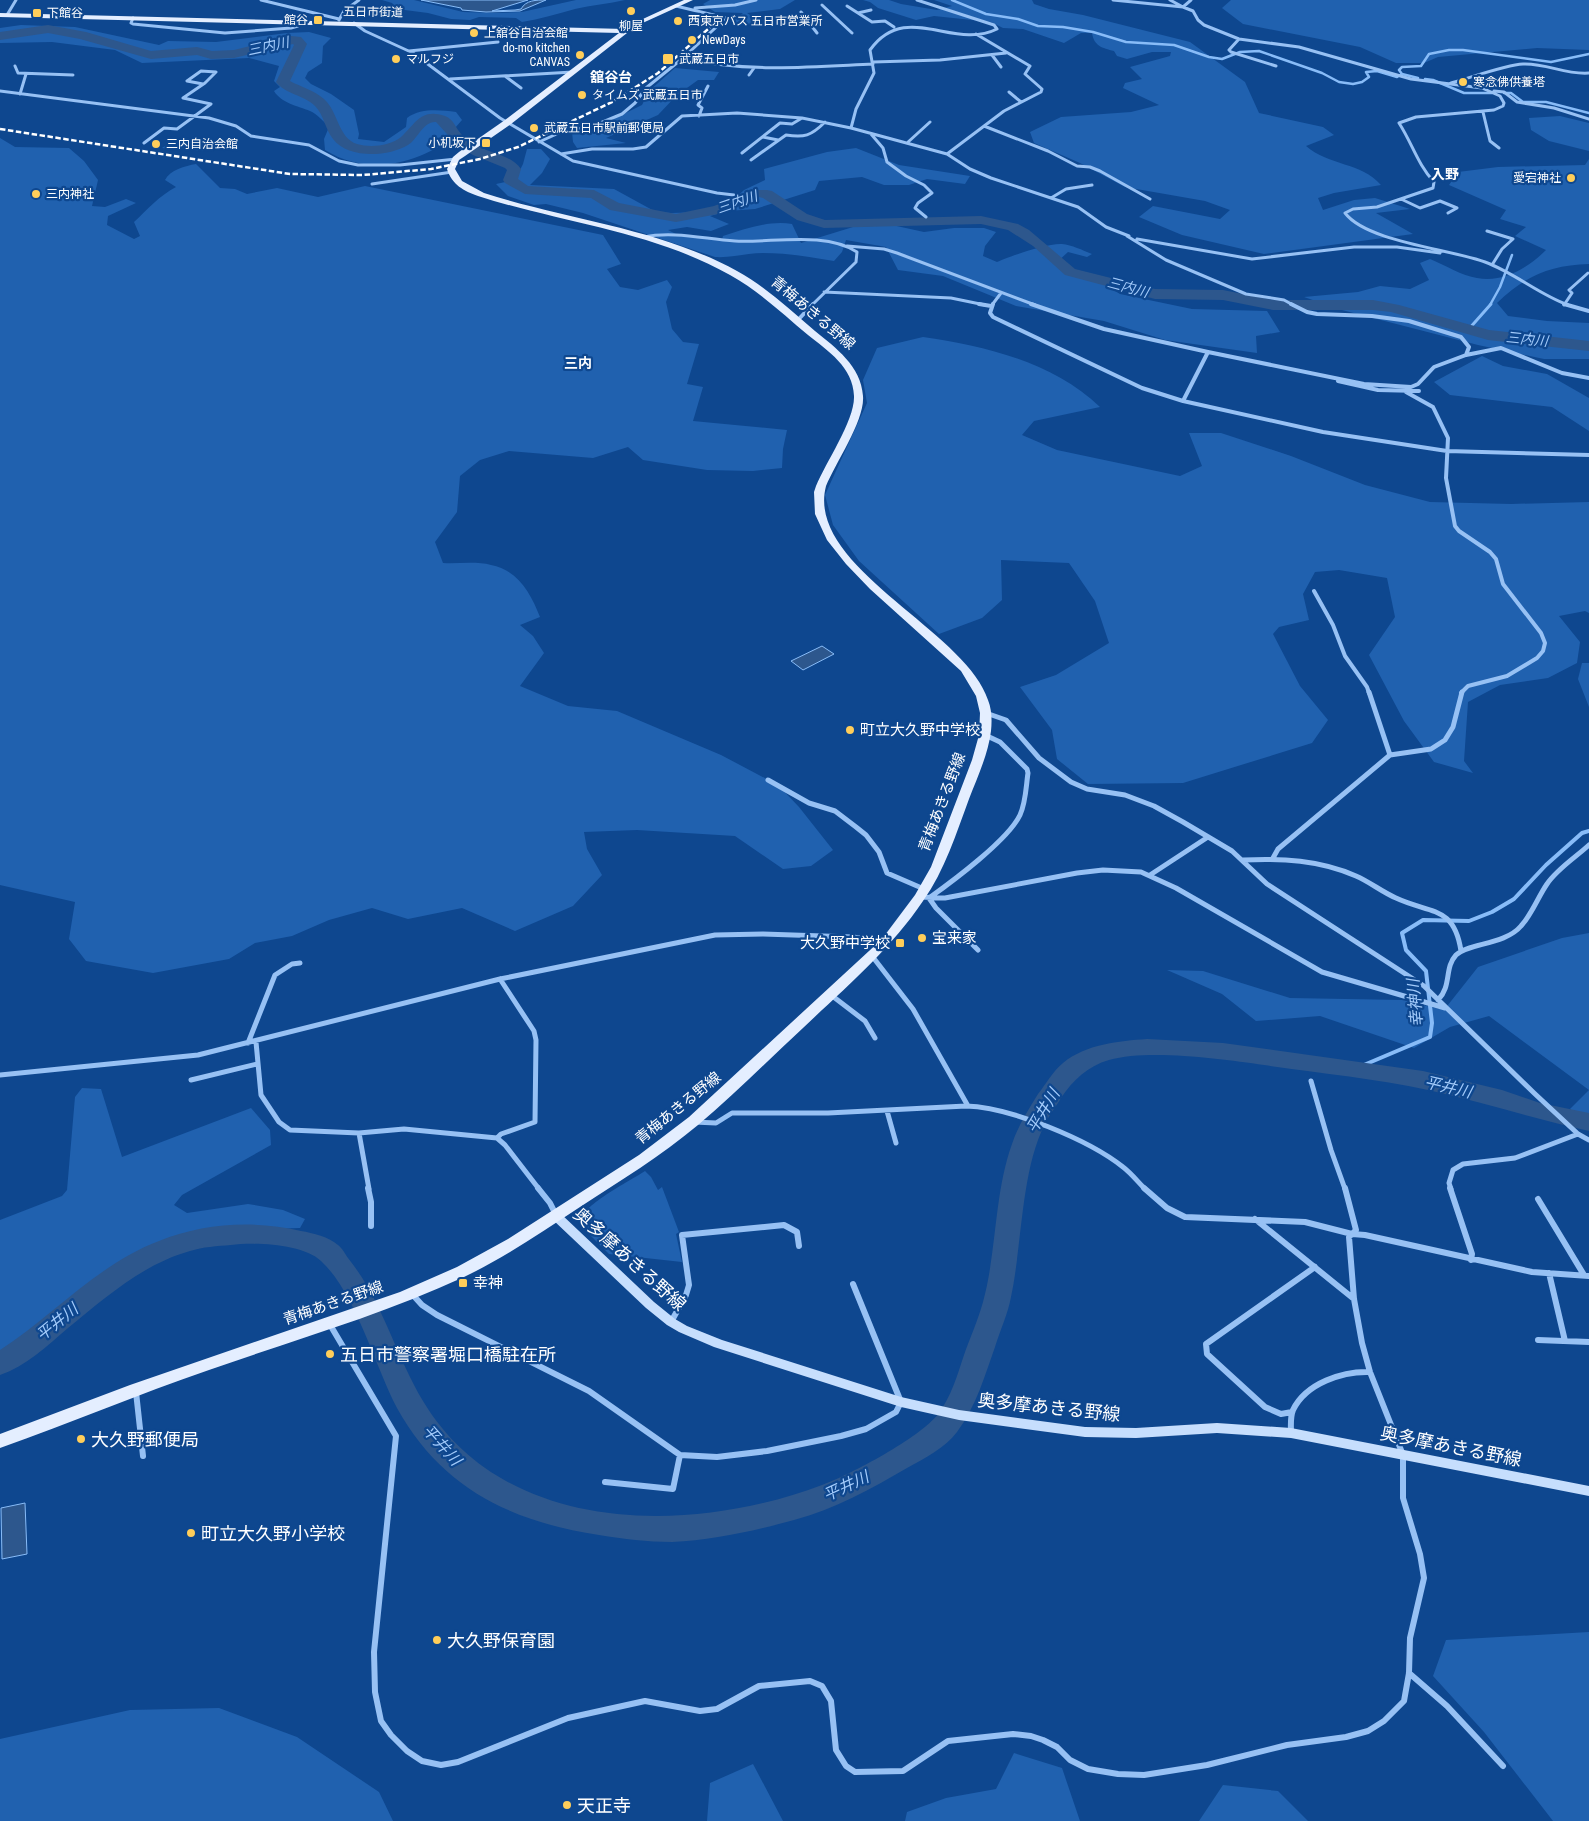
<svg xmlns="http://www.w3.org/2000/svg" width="1589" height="1821" font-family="'Roboto Condensed','Noto Sans JP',sans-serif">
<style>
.green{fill:#2061af}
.water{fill:#2d578d;stroke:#88bcf8}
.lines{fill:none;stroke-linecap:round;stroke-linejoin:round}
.stream-far2{stroke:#88bcf8;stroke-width:2.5}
.stream-far1{stroke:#88bcf8;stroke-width:3}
.stream{stroke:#88bcf8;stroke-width:4}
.river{fill:#2d578d;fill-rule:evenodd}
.minor-far3{stroke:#97c1f4;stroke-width:3}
.minor-far2{stroke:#97c1f4;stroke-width:4}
.minor-far1{stroke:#97c1f4;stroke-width:5}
.minor{stroke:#97c1f4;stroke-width:6}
.secondary{fill:#c6defd;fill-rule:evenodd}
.primary{fill:#e4eeff;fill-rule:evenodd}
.rail{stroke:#fff;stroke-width:2.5;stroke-dasharray:5.5 2.5;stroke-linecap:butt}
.poi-dot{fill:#ffce5a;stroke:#0e478f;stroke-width:2}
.labels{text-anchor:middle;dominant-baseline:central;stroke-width:4.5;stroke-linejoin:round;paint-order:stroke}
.far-street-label{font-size:12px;fill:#fff;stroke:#0e478f}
.far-poi-label{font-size:12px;fill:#fff;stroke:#0e478f;text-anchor:start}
.far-water-label{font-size:14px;font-style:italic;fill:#a3cbfb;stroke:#0e478f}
.far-neighbourhood-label{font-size:14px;font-weight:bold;fill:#fff;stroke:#0e478f}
.street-label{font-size:15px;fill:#fff;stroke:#0e478f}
.poi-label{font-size:15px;fill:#fff;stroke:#0e478f;text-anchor:start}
.water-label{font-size:16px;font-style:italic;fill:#a3cbfb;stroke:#0e478f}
.near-street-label{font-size:18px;fill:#fff;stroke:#0e478f}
.near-poi-label{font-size:18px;fill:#fff;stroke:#0e478f;text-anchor:start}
</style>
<rect width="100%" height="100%" fill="#0e478f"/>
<path class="green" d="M382 0H414L463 12 495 13 522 12 576 0H625C609 4 591 5 575 9 557 14 540 19 522 22L516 18 479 17 470 20 451 19 428 13 397 9 392 3Z
M710 0H795L780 9 747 13 762 23 756 25 731 23 743 13 715 12 703 4Z
M863 0H889L901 4 937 10 952 6 934 0H1032L1034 4 1049 9 1083 15 1190 42 1245 82 1259 113 1323 127 1334 135 1306 146C1329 166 1361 162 1381 185L1334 193 1318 198 1323 210 1354 200 1375 198 1410 209 1376 213 1413 234 1264 254 1182 235 1139 217 1153 206 1220 219 1230 210 1205 201 1125 187 1080 163 1034 143 1030 132 1061 117 1131 112 1159 105 1123 88 1125 83 1142 79 1130 67 1170 56 1171 52H1152L1127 59 1117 56 1114 51C1102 48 1094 46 1092 33H1081L1064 43 1023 29 1003 28 991 22 934 16 916 20 878 8 870 2Z
M1231 0H1589V50L1537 48 1438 57 1424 63H1396L1360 47 1243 24 1222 8Z
M21 25 75 27 159 45 168 41 216 42 287 33 309 32 331 38 323 46 322 63 308 72 305 78 311 84 331 94 354 110 359 134 358 139 384 142 406 127 407 118C421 108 439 110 456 112L462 120 455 128 460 133C420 163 370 178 325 150L324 139 329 127C324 122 317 114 310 111 298 106 281 103 274 91L280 87 274 81 279 66 249 58 142 63 115 50 52 42 0 43V28Z
M675 68 719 72 714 80H698L676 96 658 115 606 138 626 143 577 148 573 142 572 132 595 128 642 105 649 91Z
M1560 116 1589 123V151L1549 141 1531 130 1529 118Z
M0 138 15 147 69 148 84 161 98 180 92 206 105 207 126 199 136 203 108 216 107 225 134 239 140 236 134 222C148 209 159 196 176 187L165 180C170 170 185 166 196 164L220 188 235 189 247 194 277 188 318 197 365 186 603 235 621 264 607 269 620 287 638 290 667 280 672 287 666 302 672 329 683 342 699 344 687 384 703 387 693 421 787 430 783 449 782 468 753 471 707 470 643 460 628 447 593 458 509 451 480 460 460 476 457 512 435 542 443 563C458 564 476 561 491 565 518 570 531 594 540 617L520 625 533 636 544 653 520 686 568 706 617 711 721 755 778 785 799 807 833 850 811 866 783 869 735 836 637 830 584 832 587 849 602 875 573 906 515 931 462 908 408 919 372 908 329 920 292 936 255 943 229 959 153 973 86 961 69 939 75 902 0 885Z
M174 140 213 143 202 151 181 148 177 150 162 148Z
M856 148 899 165 970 176 965 184 927 179 909 185H884L862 177 819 181 815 190 755 209 728 211 710 216 729 224 711 231 687 227 668 230 680 236 722 240 723 236C745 229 770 220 792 224L801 243 853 227 892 225 924 232 954 228H984L996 232 985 246 983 256 997 262C1011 256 1047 243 1062 244 1072 245 1082 250 1092 254L1087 257 1068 252 1056 263 1097 280 1120 294 1192 309 1267 311 1280 332 1256 336 1257 353 1165 340 1104 321 1016 306 943 276 898 270 886 247 846 240 842 252 834 261C810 257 787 253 763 253 747 253 732 258 715 257L583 213 546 204 534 205 508 196 496 184 515 180 523 164 527 149H541L550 159 542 173 530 185 614 189 656 212 671 213 704 212 728 205 744 190 765 180 764 169 827 152Z
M1589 159V264C1550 265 1525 276 1497 303L1508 316 1547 321 1589 323V359H1544L1478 345 1342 310 1304 297 1358 292 1380 286 1410 289 1429 280 1420 263 1430 259C1445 265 1462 276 1477 278 1503 283 1528 268 1546 250L1515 236 1526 227 1500 219 1506 210 1449 185 1458 172 1498 167 1585 165Z
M923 337C985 346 1053 362 1100 407L1034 421 1022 435 1057 450 1180 476 1202 466 1189 433H1221L1291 456 1365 485 1430 502 1511 504 1589 502V613L1585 611 1559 616 1580 642 1577 663 1548 678 1500 685 1468 702 1464 761 1473 773 1434 762 1404 721 1369 655 1395 617 1387 578 1339 570 1315 572 1303 594 1309 620 1279 627 1273 634 1300 686 1328 720 1312 743 1183 783 1088 784 1057 759 1052 730 1020 687 1056 675 1109 643 1095 601 1069 563 1001 560 1002 600 982 618 939 634 859 561 833 525 825 495 867 403 863 380 877 348Z
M1482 356 1503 366 1547 374 1589 398V431L1552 407 1450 395 1434 382Z
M1582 663H1589V707L1578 679Z
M1589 933V1090L1489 1016 1450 1027 1414 1048 1320 1016 1256 1021 1222 994 1167 970 1203 971 1290 998 1402 1000 1444 1010 1478 967 1562 938Z
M82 1088 101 1089 122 1157 251 1108 270 1130 271 1145 182 1195 174 1205 187 1213 248 1204 283 1210 305 1219 300 1228 208 1231 118 1271 0 1352V1220L62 1196 67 1190 75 1097Z
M1589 1090V1126L1570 1109Z
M645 1171 651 1177 658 1190 662 1187 679 1232 676 1234 682 1262 609 1254 579 1224C578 1207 630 1181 645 1171Z
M1589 1632V1821H1553L1484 1732 1433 1676 1446 1640Z
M219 1708 297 1737 379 1792 393 1821H0V1739L130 1710Z
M1014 1753 1062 1768 1080 1821H905L907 1812 946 1798 996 1789Z
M753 1764 783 1821H707L710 1783Z
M1223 1785 1278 1791 1308 1821H1199Z"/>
<path class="water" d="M421 0H528L492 11 515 10 521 9C526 0 536 0 546 0L520 11 486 12 462 10 461 8Z
M822 646 834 654 803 670 791 661Z
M25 1503 27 1554 2 1559 1 1508Z"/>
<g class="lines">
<path class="stream-far2" d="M952 0 986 14 1018 19 1038 26 1063 27 1093 32 1126 42 1174 45 1209 57 1222 59 1240 52 1259 51 1322 73 1339 82 1353 84 1362 82 1369 77 1366 72 1377 71 1397 77 1402 74 1399 70 1402 67 1421 66 1429 54 1449 50H1463L1551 62 1589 54
M1402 74 1418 78
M1425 79 1433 80 1464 93H1492
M1504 93H1511L1523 102H1546L1589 113
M1490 305 1500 287 1512 255"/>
<path class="stream-far1" d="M1468 330 1491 304"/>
<path class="stream" d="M1352 1070 1430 1037 1432 1023 1426 971 1406 950 1402 933 1423 920 1469 921 1492 912 1514 899 1546 865 1582 833 1589 831"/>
<path class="river" d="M48 25 86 32 151 51 197 47 212 51 234 50 291 36 301 37 307 44 290 81C301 87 314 90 324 99 338 111 338 138 357 144 370 148 390 146 401 137 416 124 420 108 445 116 454 119 456 129 462 135 467 140 473 143 478 146 492 154 511 155 521 169L518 179 528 186 594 190 619 203 676 214 714 206 753 190H767L772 191 807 214 825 220 981 216 1018 224 1029 230 1075 269 1155 289 1223 290 1273 300H1373L1399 305 1489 330 1589 341V351L1488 340 1391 312 1373 310H1273L1223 300 1155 299 1065 275 1033 246 1008 230 981 224 824 228 797 220 763 198 759 197 723 213 676 222 610 210 591 198 525 194 505 183 503 180 507 170 505 168 473 155 458 146 436 122C423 121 418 139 408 145 388 157 348 159 333 139 325 129 324 115 315 106 304 95 285 94 276 82L294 45 293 44 234 58 211 59 197 55 151 59 80 39 48 33 0 40V32Z
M1147 1039 1223 1043 1423 1071 1502 1090 1540 1103 1589 1113V1131C1535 1119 1482 1102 1428 1090 1374 1078 1318 1073 1264 1065 1221 1059 1149 1049 1109 1060 1088 1066 1073 1080 1061 1098 1056 1107 1049 1115 1045 1124 1021 1170 1022 1246 1011 1297 1008 1314 1000 1330 995 1347 985 1375 976 1407 957 1432 945 1448 925 1458 907 1468 871 1489 835 1509 794 1520 754 1531 713 1540 672 1542 647 1542 624 1539 599 1535 512 1522 441 1488 397 1408 375 1366 355 1292 321 1261 303 1244 255 1242 231 1245 217 1246 203 1247 190 1251 143 1264 105 1298 68 1328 47 1346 26 1366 0 1375V1350C54 1315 98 1264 159 1241 204 1223 254 1220 301 1231 313 1233 329 1237 338 1245 343 1249 345 1254 348 1258 382 1300 395 1354 423 1401 504 1536 690 1535 822 1485 850 1475 921 1437 938 1414 951 1397 957 1376 964 1355 970 1338 978 1320 983 1302 997 1251 994 1194 1012 1144 1018 1126 1028 1110 1038 1094 1046 1084 1053 1071 1063 1063 1086 1044 1119 1041 1147 1039Z"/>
<path class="minor-far3" d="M261 0 339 19
M1113 0 1183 7 1193 11 1198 20 1204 25 1239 39 1299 47 1411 79 1482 88 1500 96 1504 103 1503 106 1494 110 1416 117 1399 123C1412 143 1418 165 1434 182L1433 188 1377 207 1353 209 1345 213C1367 242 1450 249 1485 262 1515 273 1538 294 1568 305
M1170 0 1183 7 1191 0
M822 5 852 33
M847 6 872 22 885 21 894 27
M695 8 735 5 756 0
M801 12 817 33
M858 13 871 10
M7 15 16 0
M133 18 131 23 133 24 225 33 291 28 298 26 301 22
M339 20 344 11 359 0
M354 23 365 31 413 53 500 118 573 161 717 193 734 195
M1239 39 1229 50 1231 52 1276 66
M409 51 498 42
M992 55 1001 67
M683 58C746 73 809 67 873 64
M873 62 940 60 1006 53
M15 66 18 73 73 75
M749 75 754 68
M505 76 521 88
M450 79 573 72
M1451 83C1470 78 1505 65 1523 64 1547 63 1565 75 1589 73
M0 91 209 118 236 126 251 136 309 145 339 161 358 165H400L456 159
M1494 91 1504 92 1517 102 1554 108 1589 119
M1009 92 1021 102
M20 94 26 74
M183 98 205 83 216 72 201 71 187 81 203 84
M1483 112 1490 141 1499 148
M699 116 702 108 698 105 708 86
M984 126 1048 151 1077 166 1090 167 1100 171 1150 199
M851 128 856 109 874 73 870 50C906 0 953 51 997 29L994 25 917 0
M871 134 883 148 887 162 906 176 924 185 932 193 918 203 915 208 926 217
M763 137 778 140
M539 142 561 132 593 126 622 114 635 103 646 88 683 58 726 18 676 6
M144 143 164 128 177 129 211 104 183 98
M907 143 930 122
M742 153 780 123 792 124 802 118
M561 154 592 149H633L646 147 682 116 737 113 802 118 851 128 947 154 970 169 991 178 1078 207 1106 227 1129 236
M947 154 1004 111 1041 92 1042 89 1025 74 1030 66 976 34
M751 160 786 135C804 138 811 136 825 122
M372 184 452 172
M1051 198 1066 189 1092 185
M1401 199 1420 208 1440 201 1457 208 1448 213
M1487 231 1513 239 1502 249 1492 265
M1127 236 1166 260 1246 294 1284 300 1293 305
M643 237C675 231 704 239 735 241 772 243 825 231 857 252L856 262 812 305
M1137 239 1252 259 1354 247H1397L1440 253
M847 246 884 249 897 253 1035 305
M824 292 951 298 985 305
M992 305 1001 293
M1564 305 1572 293 1569 290 1588 273"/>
<path class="minor-far2" d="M979 304 991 306
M993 304 990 313 993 317 1142 388 1183 401 1323 432 1447 451 1589 455
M1031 304 1104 329 1208 352 1364 384 1411 387 1418 384 1434 367 1466 355 1469 347 1461 337 1409 321 1372 316 1317 314 1307 312 1291 304
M1564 304 1589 311
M797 321 813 304
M1466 355 1501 348 1562 373 1589 378
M1338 381 1378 390 1419 391
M1406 392 1433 407 1448 438 1446 478 1455 526 1459 531 1490 552 1496 559 1503 584 1541 633 1545 643 1543 651 1537 658 1507 676 1468 686 1461 693
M1183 401 1208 352
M1314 591 1333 625 1345 656 1367 687 1369 693"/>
<path class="minor-far1" d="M1369 692 1390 755
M986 713 1006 720 1039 758 1071 782 1087 789 1125 795 1154 806 1183 822 1232 851 1267 884 1424 986 1534 1093 1578 1134 1589 1140
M768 780 809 803 835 811 856 827 866 835 879 852 887 873 924 889
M1273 858 1278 849 1390 755 1431 749 1445 740 1453 727 1462 692
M1243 860C1281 858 1320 860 1356 876 1370 882 1382 892 1396 898 1430 914 1454 905 1461 951
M1150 875 1208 837
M920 897 945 898 1077 873 1103 870 1141 872 1176 888 1322 972 1445 1008
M978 950 936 908 929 898C953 881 1008 840 1020 815 1026 802 1026 786 1028 773L1027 769 1000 742 985 735
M872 956 913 1009 968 1106
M831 995 865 1021 875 1038
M1438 1000C1452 986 1444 968 1456 955 1468 943 1505 945 1521 926 1532 914 1538 897 1547 884 1557 869 1576 857 1589 845
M256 1042 261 1095 279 1122 290 1130 359 1133 404 1129 497 1138 505 1145 539 1189
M248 1043 275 975 292 964 300 963
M0 1075 198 1055 500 979 715 935 763 934 853 937 885 942
M191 1080 257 1064
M1311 1081 1331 1150 1345 1189
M887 1111 896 1143
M694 1122 716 1123 732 1113H828L966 1106C1010 1107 1089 1140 1123 1167 1131 1173 1138 1182 1145 1189
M359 1133 369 1189
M497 1138 501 1134 535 1122 536 1040 534 1031 500 979
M1451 1189 1449 1183 1453 1170 1463 1164 1515 1158 1578 1134"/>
<path class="minor" d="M368 1188 371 1202V1226
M538 1188 550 1203 556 1215
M1144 1188 1167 1208 1185 1217 1305 1222 1352 1234 1365 1235 1532 1272 1589 1276
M1450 1188 1472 1254 1471 1260
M1538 1199 1584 1275
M1255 1219 1354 1299
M1549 1273 1565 1341
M412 1294 422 1305 437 1315 589 1391 680 1455 717 1457 767 1451 841 1436 866 1429 896 1412 901 1402 853 1284
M671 1322 686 1295 689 1285 682 1235 784 1225 797 1232 799 1246
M329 1323 396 1436 374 1652 375 1692 381 1721 391 1735 407 1751 422 1761 441 1765 458 1762 568 1718 645 1701 700 1711 717 1709 759 1686 810 1681 822 1686 831 1701 836 1750 846 1766 855 1772 903 1771 948 1741 1013 1734 1031 1736 1043 1740 1057 1747 1070 1760 1088 1769 1118 1774 1144 1775 1207 1765 1287 1745 1346 1737 1368 1731 1384 1721 1404 1701 1409 1673 1410 1638 1424 1578 1420 1554 1403 1498V1455L1370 1372 1362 1343 1354 1299 1349 1237 1356 1230 1345 1188
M1538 1340 1589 1342
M136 1392 143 1456
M1292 1412 1281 1414 1265 1407 1207 1354 1206 1344 1315 1267
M1291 1433C1291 1426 1290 1417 1293 1410 1306 1383 1343 1371 1370 1372
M605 1482 673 1489 680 1455
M1409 1673 1447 1706 1503 1766"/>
<path class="secondary" d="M556 1212 560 1213 654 1302 675 1319 687 1326 722 1340 901 1397 959 1410 1085 1427 1136 1428 1217 1423 1291 1428 1589 1486V1496L1291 1438 1217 1433 1136 1438 1085 1437 959 1420 901 1407 714 1347 679 1332 667 1325 646 1308 552 1219 550 1216 552 1213Z"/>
<path class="primary" d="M684 0H693L636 26 511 124 465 156 459 160 455 169 462 181 484 193C568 220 659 228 737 271 766 287 790 310 815 331 836 348 861 366 863 396 865 420 836 462 826 486 805 567 966 630 988 700 992 710 992 721 991 731 988 755 977 778 969 799 956 834 945 870 923 901 890 950 846 987 803 1028 768 1060 734 1095 698 1125 661 1156 620 1181 580 1207 542 1232 504 1258 464 1277 382 1315 294 1340 209 1370 139 1394 70 1423 0 1448V1434L130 1385 400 1292 457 1267 508 1239 639 1155 689 1117 882 939 915 895 931 867 972 760 979 735 980 713 976 696 961 671 870 589 846 564 827 540 815 514 814 492 816 486C826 462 855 420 854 396 853 367 828 351 808 335 783 314 759 291 730 275 652 231 562 223 478 196 464 191 452 185 447 169L453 157 459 152 505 120 619 33 0 17V13L625 29 632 24Z"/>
<path class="rail" d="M0 129 290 174 363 175 431 169 480 159 518 147 612 102 658 73 715 23"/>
</g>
<g class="poi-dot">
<circle cx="631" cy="11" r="5"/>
<rect x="32" y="8" width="10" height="10" rx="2.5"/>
<rect x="313" y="15" width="10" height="10" rx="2.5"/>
<circle cx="678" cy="21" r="5"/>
<circle cx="474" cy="33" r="5"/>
<circle cx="692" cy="40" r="5"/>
<circle cx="580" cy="55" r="5"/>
<circle cx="396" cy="59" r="5"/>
<rect x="662" y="53" width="12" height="12" rx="2.5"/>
<circle cx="1463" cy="82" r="5"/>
<circle cx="582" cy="95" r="5"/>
<circle cx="534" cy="128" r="5"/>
<rect x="481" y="138" width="10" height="10" rx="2.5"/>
<circle cx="156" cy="144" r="5"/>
<circle cx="1571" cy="178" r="5"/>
<circle cx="36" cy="194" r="5"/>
<circle cx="850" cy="730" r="5"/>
<circle cx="922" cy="938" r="5"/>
<rect x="895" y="938" width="10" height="10" rx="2.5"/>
<rect x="458" y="1278" width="10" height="10" rx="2.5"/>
<circle cx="330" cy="1354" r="5"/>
<circle cx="81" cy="1439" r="5"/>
<circle cx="191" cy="1533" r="5"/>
<circle cx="437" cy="1640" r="5"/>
<circle cx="567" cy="1805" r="5"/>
</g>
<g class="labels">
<g class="far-street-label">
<text transform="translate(373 12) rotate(1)">五日市街道</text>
</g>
<g class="far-poi-label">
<text x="47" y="13">下館谷</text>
<text x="308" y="20" text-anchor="end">館谷</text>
<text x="688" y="21">西東京バス 五日市営業所</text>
<text x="631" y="26" text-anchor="middle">柳屋</text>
<text x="484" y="33">上舘谷自治会館</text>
<text x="702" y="40">NewDays</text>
<text x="570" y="48" text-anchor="end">do-mo kitchen<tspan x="570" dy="14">CANVAS</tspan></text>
<text x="406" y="59">マルフジ</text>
<text x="679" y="59">武蔵五日市</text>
<text x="1473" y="82">寒念佛供養塔</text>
<text x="592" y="95">タイムズ 武蔵五日市</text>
<text x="544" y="128">武蔵五日市駅前郵便局</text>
<text x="476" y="143" text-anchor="end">小机坂下</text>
<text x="166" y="144">三内自治会館</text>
<text x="1561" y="178" text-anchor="end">愛宕神社</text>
<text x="46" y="194">三内神社</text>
</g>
<g class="far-water-label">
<text transform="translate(268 46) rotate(-12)">三内川</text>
<text transform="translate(737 202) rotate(-19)">三内川</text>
<text transform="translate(1128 287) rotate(15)">三内川</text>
<text transform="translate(1527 339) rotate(6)">三内川</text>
</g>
<g class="far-neighbourhood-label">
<text x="611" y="77">舘谷台</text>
<text x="1445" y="174">入野</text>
<text x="578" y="363">三内</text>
</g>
<g class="street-label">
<text transform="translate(813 313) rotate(40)">青梅あきる野線</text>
<text transform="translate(942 802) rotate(-69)">青梅あきる野線</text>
<text transform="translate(678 1108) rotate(-39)">青梅あきる野線</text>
<text transform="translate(333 1303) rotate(-19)">青梅あきる野線</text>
</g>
<g class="poi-label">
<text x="860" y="730">町立大久野中学校</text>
<text x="932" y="938">宝来家</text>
<text x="890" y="943" text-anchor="end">大久野中学校</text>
<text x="473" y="1283">幸神</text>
</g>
<g class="water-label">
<text transform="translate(1415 1003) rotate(-95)">幸神川</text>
<text transform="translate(1448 1087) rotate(13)">平井川</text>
<text transform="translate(1043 1111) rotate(-59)">平井川</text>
<text transform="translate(57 1322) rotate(-39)">平井川</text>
<text transform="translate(442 1445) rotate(48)">平井川</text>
<text transform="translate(846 1486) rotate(-25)">平井川</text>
</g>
<g class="near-street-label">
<text transform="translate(630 1259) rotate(42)">奥多摩あきる野線</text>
<text transform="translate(1049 1407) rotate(6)">奥多摩あきる野線</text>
<text transform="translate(1451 1446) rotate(11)">奥多摩あきる野線</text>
</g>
<g class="near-poi-label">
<text x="340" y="1354">五日市警察署堀口橋駐在所</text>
<text x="91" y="1439">大久野郵便局</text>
<text x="201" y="1533">町立大久野小学校</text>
<text x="447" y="1640">大久野保育園</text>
<text x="577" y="1805">天正寺</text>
</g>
</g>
</svg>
